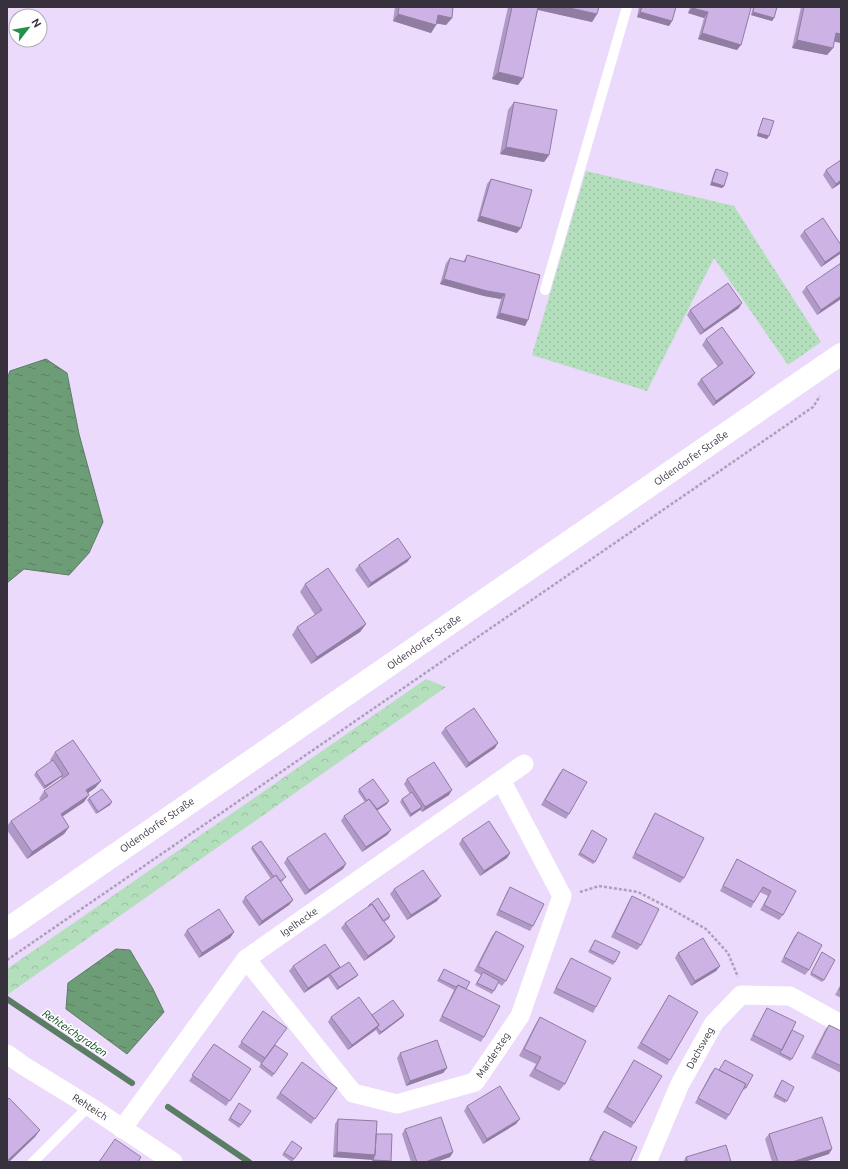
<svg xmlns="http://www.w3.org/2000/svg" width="848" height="1169" font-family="Ubuntu,sans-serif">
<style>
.grass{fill:url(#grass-dots)}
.forest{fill:url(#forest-crowns)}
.water{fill:url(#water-ripples);stroke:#5c7d65}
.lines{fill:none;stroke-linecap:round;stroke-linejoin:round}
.stream{stroke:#5c7d65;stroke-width:6}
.path{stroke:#aea0ba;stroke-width:2.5;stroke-dasharray:3 2;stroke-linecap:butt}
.lane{stroke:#fff;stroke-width:10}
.street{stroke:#fff;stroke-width:19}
.secondary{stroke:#fff;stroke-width:22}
.wall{fill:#b099c6}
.shaded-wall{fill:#907da1}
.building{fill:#cdb2e6;stroke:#907da1}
.labels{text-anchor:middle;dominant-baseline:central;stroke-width:3.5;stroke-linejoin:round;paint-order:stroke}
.street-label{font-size:10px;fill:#37313d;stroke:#fff}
.water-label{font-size:11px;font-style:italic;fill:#0d4721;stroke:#fff}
</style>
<defs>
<pattern id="grass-dots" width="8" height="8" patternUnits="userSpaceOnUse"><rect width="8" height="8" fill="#b4dfbc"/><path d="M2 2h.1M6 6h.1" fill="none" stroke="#9bc0a2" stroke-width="1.8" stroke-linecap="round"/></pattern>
<pattern id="forest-crowns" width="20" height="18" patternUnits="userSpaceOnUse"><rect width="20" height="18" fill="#b4dfbc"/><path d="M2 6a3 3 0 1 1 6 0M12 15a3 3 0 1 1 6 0" fill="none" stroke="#9bc0a2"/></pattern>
<pattern id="water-ripples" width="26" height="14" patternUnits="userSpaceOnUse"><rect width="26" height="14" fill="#6c9d76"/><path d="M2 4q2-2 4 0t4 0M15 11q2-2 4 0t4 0" fill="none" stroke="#5a8162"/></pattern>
</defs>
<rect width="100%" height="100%" fill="#ebdafb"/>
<path class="grass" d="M586 171 734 206 821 342 788 365 714 258 647 391 532 355Z"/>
<path class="forest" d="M426 679 446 687 7 995V969Z"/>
<path class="water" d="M46 359 67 373 79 434 103 522 89 553 69 575 24 569 7 583V379L10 371Z
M116 949 130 950 153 989 164 1012 127 1054 66 1009 68 983Z"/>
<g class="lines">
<path class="stream" d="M7 999 132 1083
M168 1107 249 1162"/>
<path class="path" d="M580 892 599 886 638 892 671 909 706 929 728 953 738 977
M7 960 813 407 820 396"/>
<path class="lane" d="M545 290 627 7
M33 1162 89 1106"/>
<path class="street" d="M246 959 353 1093 397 1104 475 1082 520 1016 562 896 501 780
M7 1054 24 1066 89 1106 173 1162
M122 1129 246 959 524 764
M647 1162 680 1084 714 1023 741 995 790 996 841 1024"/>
<path class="secondary" d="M7 929 841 354"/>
</g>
<path class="wall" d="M395 7H453L452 18 446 25 436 23V25L431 33 393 21Z
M508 7H599L597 14 592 22 538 10 523 78 518 85 492 79Z
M639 7H676L672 21 669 26 637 17Z
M690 7H747L737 50 698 39 704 18 688 13Z
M753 7H777L774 18 772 21 751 15Z
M801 7H841V43L834 41 833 48 827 55 792 48Z
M514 102 549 155 544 162 500 154 508 110Z
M763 118 767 139 757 136 762 120Z
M841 160V183L832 189 823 175 826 170Z
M716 169 724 186 722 188 710 185 714 172Z
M491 179 517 233 477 221 487 184Z
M804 231 841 245V253L821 267 800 236Z
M467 255 540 275 525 326 496 318 501 299 484 296 440 284 446 263 450 258 463 262Z
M806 287 841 299 817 315 802 292Z
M739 308 700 335 687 315 690 310Z
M706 339 751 378 713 406 697 384 701 379 718 367 702 345Z
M411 557 407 562 368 588 355 570 359 565Z
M305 584 366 624 360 632 311 664 292 635 297 627 315 615 300 592Z
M445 728 495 748 466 768 441 733Z
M55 752 101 781 95 788 88 793 84 802 62 817 69 827 64 834 27 859 7 830V826L11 821 41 801 39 799 44 791 62 779 61 777 44 789 34 775 36 772 51 762 50 760Z
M563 769 569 814 566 819 541 805 559 774Z
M407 779 449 795 422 812 420 810 410 817 400 802 402 799 410 794 404 784Z
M359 789 387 804 377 810 391 830 387 835 362 852 341 821 344 816 365 802 358 792Z
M89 798 110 805 96 814 87 800Z
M655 813 684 878 680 883 632 858 652 818Z
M592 830 595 862 593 864 578 855Z
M462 839 510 853 507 858 480 876 459 844Z
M252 847 284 880 281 882 293 900 289 905 259 926 242 902 245 897 271 879 251 849Z
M287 858 343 869 305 895 284 863Z
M737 859 796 891 783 915 779 920 760 910 768 896 760 892 751 908 720 891 734 864Z
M510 887 533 926 530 931 496 915 507 892Z
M394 889 437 901 407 920 390 894Z
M632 896 641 945 637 950 611 937 629 901Z
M369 905 390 916 389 919 384 922 395 937 391 942 364 961 341 928 345 923 367 908Z
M187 930 234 932 230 938 199 958 184 935Z
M496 931 506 981 502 986 498 983 492 994 475 985 481 975 474 971 492 936Z
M798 932 809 970 805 975 781 962 794 937Z
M595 940 615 962 613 965 588 952Z
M822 952 824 980 822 982 810 975Z
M678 953 720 966 716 971 691 986 675 958Z
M571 958 596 1007 593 1013 553 993 568 964Z
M293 966 340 967 338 969 356 977 337 990 328 977 304 993 289 971Z
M444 969 466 989 484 1037 481 1042 439 1021 454 990 437 981Z
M841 984V998L835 995Z
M669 995 670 1060 667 1065 637 1048Z
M767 1008 792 1059 790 1061 750 1040 764 1013Z
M263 1011 275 1045 288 1054 272 1077 259 1067 261 1063 238 1047Z
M372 1015H404L403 1017 379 1035 376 1030 348 1050 328 1022 331 1017Z
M540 1017 565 1084 559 1091 529 1076 536 1064 519 1056 535 1025Z
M829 1025 841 1031V1073L811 1058 825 1030Z
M214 1044 251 1069 226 1106 189 1081Z
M400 1053 447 1068 443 1073 406 1086 397 1058Z
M634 1060V1123L631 1128 603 1112Z
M725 1060 746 1088 744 1090H743L729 1115 726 1120 695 1103 711 1073 715 1068 719 1070Z
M302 1062 337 1088 311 1124 276 1098Z
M782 1080 787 1101 785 1103 773 1097Z
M239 1103 251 1111 239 1128 228 1120Z
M467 1106 516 1124 483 1144 464 1111Z
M338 1119 376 1134 390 1162H372V1159L333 1157 335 1124Z
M405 1129 453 1152 450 1157 436 1162H411L402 1134Z
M604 1131 630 1162H588L600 1136Z
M769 1134 829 1154 804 1162H772L765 1139Z
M292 1141 302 1148 292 1162 282 1155Z
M686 1157 731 1162H683Z"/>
<path class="shaded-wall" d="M536 7H565L597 14 592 22 534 9Z
M692 8 708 12 704 18 688 13Z
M640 12 672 21 669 26 637 17Z
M753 12 774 18 772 21 751 15Z
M398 14 436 25 431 33 393 21Z
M438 15 452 18 446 25 433 23Z
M702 33 741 45 737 50 698 39Z
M836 33 841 34V43L831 41Z
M797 40 833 48 827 55 792 48Z
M498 72 523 78 518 85 492 79Z
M758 133 769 136 767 139 757 136Z
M506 147 549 155 544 162 500 154Z
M841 180V183L832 189 836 184Z
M712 182 724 186 722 188 710 185Z
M480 216 521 228 517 233 477 221Z
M841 251 840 254 821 267 825 262Z
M444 279 505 294 501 299 484 296 440 284Z
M841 296V299L817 315 821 310Z
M742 303 739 308 700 335 704 330Z
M500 313 528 320 525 326 496 318Z
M755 373 751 378 713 406 716 401Z
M411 557 407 562 368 588 371 583Z
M366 624 360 632 311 664 317 657Z
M498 743 495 748 466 768 469 763Z
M63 775 61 777 44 789 45 786Z
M101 781 95 788 81 798 86 790Z
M452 790 449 795 422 812 425 807Z
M89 795 84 802 55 821 61 814Z
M389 801 387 804 372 814 374 811Z
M112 802 110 805 96 814 98 812Z
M422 807 420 810 410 817 411 814Z
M69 827 64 834 27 859 32 852Z
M391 830 387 835 362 852 366 847Z
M510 853 507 858 480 876 484 871Z
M346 864 343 869 305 895 309 890Z
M441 896 437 901 407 920 411 915Z
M293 900 289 905 259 926 262 921Z
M234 932 230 938 199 958 202 953Z
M395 937 391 942 364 961 368 956Z
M720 966 716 971 691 986 695 981Z
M340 967 336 972 330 974 328 977 304 993 308 988Z
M358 975 356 977 337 990 339 987Z
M404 1015 403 1017 379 1035 381 1032Z
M379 1025 375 1030 348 1050 352 1045Z
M447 1068 443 1073 406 1086 410 1081Z
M520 1119 516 1124 483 1144 487 1139Z
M40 1130 35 1137 9 1162H7V1161Z
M832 1149 829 1154 804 1162H792Z
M337 1152 375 1155 372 1160 333 1157Z
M453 1152 450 1157 436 1162H425Z
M373 1160 391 1161 390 1162H372Z"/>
<path class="building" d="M399 7H453L452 18 438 15 436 25 398 14Z
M512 7H538L523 78 498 72Z
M565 7H599L597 14Z
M642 7H676L672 21 640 12Z
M692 7H747L751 8 741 45 702 33 708 12 692 8Z
M754 7H777L774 18 753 12Z
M804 7H841V34L836 33 833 48 797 40Z
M514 102 557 110 549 155 506 147Z
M763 118 774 121 769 136 758 133Z
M841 160V180L836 184 826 170Z
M716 169 728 173 724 186 712 182Z
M491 179 532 190 521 228 480 216Z
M823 218 841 245V251L825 262 804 231Z
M467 255 540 275 528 320 500 313 505 294 487 291 444 279 450 258 465 262Z
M841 263V296L821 310 806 287Z
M728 283 742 303 704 330 690 310Z
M722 327 755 373 716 401 701 379 723 363 706 339Z
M398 538 411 557 371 583 359 565Z
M328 568 366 624 317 657 297 627 322 610 305 584Z
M474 708 498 743 469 763 445 728Z
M73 740 101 781 86 790 89 795 61 814 69 827 32 852 11 821 48 796 44 791 69 774 55 752Z
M53 760 63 775 45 786 36 772Z
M434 762 452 790 425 807 407 779Z
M563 769 587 782 569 814 545 800Z
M373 779 389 801 377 809 369 799 367 801 359 789Z
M102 789 112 802 98 812 89 798Z
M412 792 422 807 411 814 402 799Z
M369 799 391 830 366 847 344 816Z
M655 813 704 838 684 878 635 853Z
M489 821 510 853 484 871 462 839Z
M592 830 607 839 595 862 580 853Z
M325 833 346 864 309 890 287 858Z
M261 841 286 877 280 881 276 875 274 877 252 847Z
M737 859 796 891 783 915 764 905 771 891 763 887 754 902 723 886Z
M423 870 441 896 411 915 394 889Z
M276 875 293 900 262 921 245 897Z
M510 887 544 904 533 926 499 910Z
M632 896 659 909 641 945 615 932Z
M378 898 390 916 383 921 372 904 369 906V905Z
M372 904 395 937 368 956 345 923Z
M219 909 234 932 202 953 187 930Z
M496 931 524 946 506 981 478 966Z
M798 932 822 945 809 970 784 957Z
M703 938 720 966 695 981 678 953Z
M595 940 620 952 615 962 590 950Z
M325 944 340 967 308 988 293 966Z
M822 952 835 960 824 980 811 973Z
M571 958 611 978 596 1007 556 988Z
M349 962 358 975 339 987 330 974Z
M444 969 470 982 466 989 458 985 456 987 439 979Z
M483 972 499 981 494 991 477 983Z
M458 985 500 1006 484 1037 442 1016Z
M841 986V991L839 990Z
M669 995 698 1012 670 1060 641 1043Z
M359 997 379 1025 352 1045 331 1017Z
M393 1000 404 1015 381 1032 377 1028 379 1025 372 1015Z
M767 1008 796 1022 782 1050 753 1035Z
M263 1011 287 1028 265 1058 241 1042Z
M540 1017 586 1041 565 1084 535 1069 541 1057 524 1049Z
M829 1025 841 1031V1066L815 1053Z
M792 1030 804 1036 792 1059 780 1053Z
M437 1040 447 1068 410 1081 400 1053Z
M214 1044 251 1069 230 1101 192 1075Z
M275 1045 288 1054 274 1074 261 1064Z
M634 1060 662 1076 634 1123 607 1107Z
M725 1060 753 1075 746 1088 744 1087 746 1084 719 1070Z
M302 1062 337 1088 315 1119 280 1093Z
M715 1068 746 1084 729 1115 698 1098Z
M782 1080 794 1087 787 1101 775 1094Z
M500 1086 520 1119 487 1139 467 1106Z
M9 1098 40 1130 7 1161V1100Z
M239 1103 251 1111 241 1125 230 1118Z
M441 1117 453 1152 425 1162H417L405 1129Z
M822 1117 832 1149 792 1162H778L769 1134Z
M338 1119 377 1121 375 1155 337 1152Z
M604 1131 637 1147 630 1162H597L590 1159Z
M376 1134H392L391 1161 373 1160 374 1157 375 1155Z
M115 1139 141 1157 138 1162H99Z
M292 1141 302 1148 294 1159 284 1153Z
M726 1145 731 1162H688L686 1157Z"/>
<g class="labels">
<g class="street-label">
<text transform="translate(691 458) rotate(-35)">Oldendorfer Straße</text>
<text transform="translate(424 642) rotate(-35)">Oldendorfer Straße</text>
<text transform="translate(157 825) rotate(-35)">Oldendorfer Straße</text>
<text transform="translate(299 922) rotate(-35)">Igelhecke</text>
<text transform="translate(700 1048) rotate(-61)">Dachsweg</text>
<text transform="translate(493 1055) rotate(-56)">Mardersteg</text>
<text transform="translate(90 1107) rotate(33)">Rehteich</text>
</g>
<g class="water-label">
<text transform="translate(75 1033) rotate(34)">Rehteichgraben</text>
</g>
</g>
<rect width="848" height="1169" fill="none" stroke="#37313d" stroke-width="16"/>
<g transform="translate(28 28) rotate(59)"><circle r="19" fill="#ffffff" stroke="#afadb1"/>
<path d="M0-3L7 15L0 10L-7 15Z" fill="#23914a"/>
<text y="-6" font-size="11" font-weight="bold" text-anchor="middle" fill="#37313d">N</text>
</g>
</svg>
